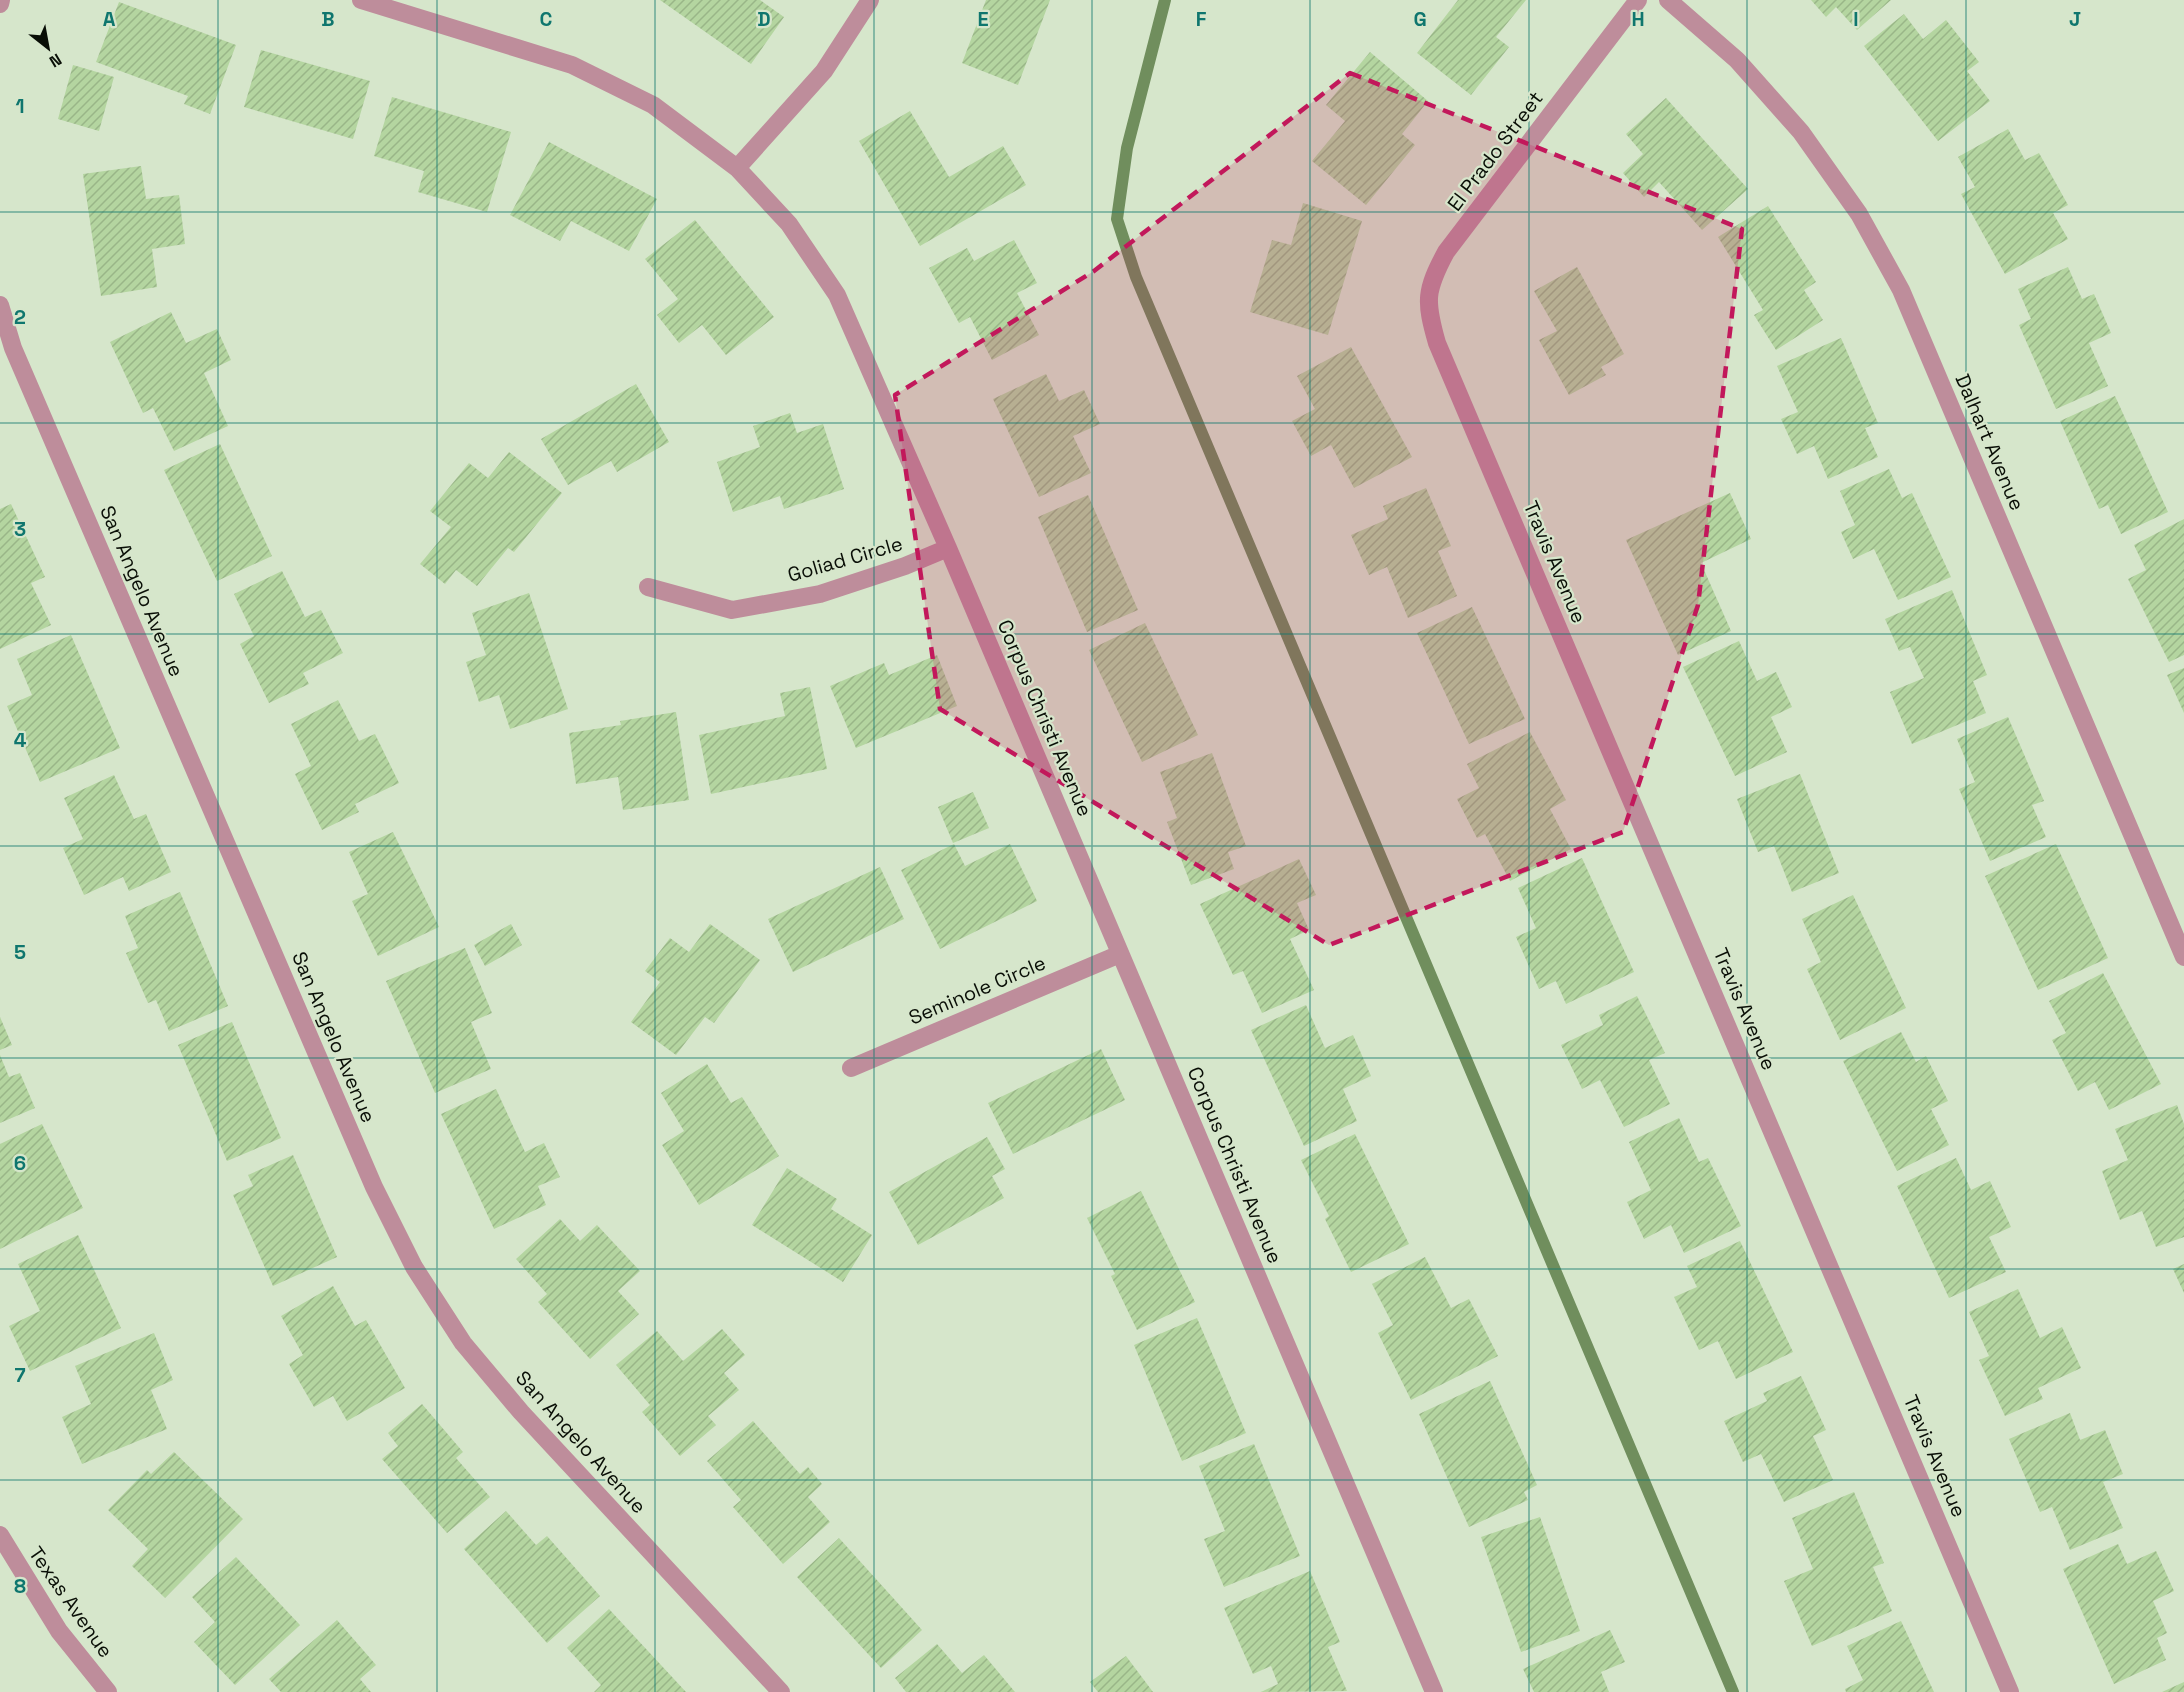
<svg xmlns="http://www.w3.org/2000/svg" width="2184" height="1692" font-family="'Space Grotesk',sans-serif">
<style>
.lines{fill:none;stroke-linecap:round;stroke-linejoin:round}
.stream{stroke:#708e5d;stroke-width:12}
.building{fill:url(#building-hatch)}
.minor{stroke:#be8d9b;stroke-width:18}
.marked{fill:#c2185b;fill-opacity:0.2;stroke:#c2185b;stroke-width:4.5;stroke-dasharray:12 8;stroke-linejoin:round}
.grid{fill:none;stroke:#0f766e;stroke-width:1.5;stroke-opacity:0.55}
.labels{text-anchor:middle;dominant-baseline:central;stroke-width:4.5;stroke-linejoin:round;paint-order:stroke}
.street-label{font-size:20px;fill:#090e06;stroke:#d6e6cb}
.grid-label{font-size:20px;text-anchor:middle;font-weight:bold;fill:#0f766e;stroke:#d6e6cb;stroke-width:4.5;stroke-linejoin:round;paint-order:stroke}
</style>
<defs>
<pattern id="building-hatch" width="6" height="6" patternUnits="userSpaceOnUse" patternTransform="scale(1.5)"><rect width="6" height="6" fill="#b4d5a0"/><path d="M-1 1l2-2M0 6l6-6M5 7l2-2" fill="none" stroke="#99b688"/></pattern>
</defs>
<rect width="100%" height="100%" fill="#d6e6cb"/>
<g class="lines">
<path class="stream" d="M1165 0 1127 148 1117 219 1136 277 1733 1692"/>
</g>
<path class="building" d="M660 0H760L784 17 751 64Z
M986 0H1050L1018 85 962 63Z
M1458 0H1526L1496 37 1509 47 1471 95 1417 53Z
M1811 0H1891L1857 30 1836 7 1826 17Z
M119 2 236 45 210 114 184 104 188 96 96 62Z
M1904 14 1923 39 1946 20 1979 62 1967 71 1990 101 1938 141 1864 46Z
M261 50 370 81 353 139 244 107Z
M1370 52 1428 101 1402 134 1415 145 1366 205 1312 161 1345 121 1326 105Z
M73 65 114 77 99 131 58 119Z
M392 97 511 132 487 212 418 192 424 171 374 156Z
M1666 98 1748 189 1702 230 1659 182 1644 197 1623 173 1643 154 1626 134Z
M910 111 949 177 1003 146 1026 185 920 246 859 141Z
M2008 129 2025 160 2039 153 2068 205 2053 213 2068 239 2005 274 1961 194 1975 187 1958 157Z
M549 142 657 199 629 251 571 221 560 241 510 215Z
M141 166 146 199 179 195 185 244 152 249 157 287 101 296 83 174Z
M1303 203 1362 221 1328 335 1250 312 1272 240 1291 245Z
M1768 206 1816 282 1804 290 1823 320 1776 350 1754 315 1763 310 1718 237Z
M695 220 774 317 726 355 702 325 679 343 657 315 678 299 645 259Z
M1014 240 1037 283 1017 293 1039 335 992 360 970 317 959 323 929 268 967 248 974 261Z
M1577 267 1624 354 1601 367 1606 375 1569 395 1539 340 1557 331 1534 291Z
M2068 267 2082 299 2094 294 2111 333 2089 343 2108 386 2056 409 2019 325 2031 319 2018 289Z
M171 312 186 343 217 329 231 360 204 373 228 426 174 451 153 408 143 413 110 342Z
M1841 338 1878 423 1865 428 1878 457 1828 479 1814 446 1797 454 1781 419 1798 412 1777 366Z
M1351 347 1412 457 1354 488 1331 445 1311 456 1292 421 1315 409 1297 376Z
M1046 374 1059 401 1084 390 1100 424 1073 436 1091 473 1039 497 993 399Z
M636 384 669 442 617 472 611 461 568 485 541 439Z
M2115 396 2168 512 2121 534 2108 505 2099 509 2060 421Z
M790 413 797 433 823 424 844 489 784 509 780 496 733 512 717 462 760 447 753 426Z
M220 444 272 556 217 581 164 470Z
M509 452 562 493 514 552 508 548 477 586 456 570 445 584 420 564 451 527 430 511 469 463 488 478Z
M1889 469 1902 498 1912 493 1951 577 1898 600 1874 549 1853 559 1841 532 1855 525 1840 491Z
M1426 488 1451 546 1438 551 1457 596 1408 618 1387 567 1369 575 1351 535 1388 519 1383 506Z
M1730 493 1751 539 1701 563 1731 631 1678 655 1626 540Z
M1088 495 1138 610 1087 632 1038 517Z
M11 504 45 577 31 583 51 625 0 649V509Z
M2184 519V655L2169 662 2128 579 2146 570 2134 545Z
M282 571 305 617 321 610 343 653 303 673 309 684 269 703 240 644 254 636 234 594Z
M1952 590 1987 675 1973 681 1986 713 1912 744 1890 692 1924 678 1910 647 1899 651 1885 619Z
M529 593 568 709 510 729 499 695 479 702 466 662 486 655 472 613Z
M1472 607 1525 719 1469 744 1417 633Z
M1145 623 1198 735 1142 762 1089 650Z
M71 635 120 748 40 782 7 706 32 695 17 659Z
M1739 641 1757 681 1776 672 1792 707 1771 717 1787 752 1735 776 1683 667Z
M937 655 957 706 856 748 830 686 884 663 889 675Z
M2184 668V713L2167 675Z
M810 687 827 769 711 794 699 735 785 716 780 693Z
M338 700 359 741 375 734 399 783 355 804 359 812 322 830 295 774 311 766 291 724Z
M676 712 689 800 623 810 618 777 576 784 569 733 621 725 620 721Z
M2008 717 2044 801 2032 805 2046 837 1990 861 1959 789 1975 782 1957 739Z
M1530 732 1566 800 1550 809 1571 849 1510 881 1485 834 1477 838 1457 799 1479 788 1467 764Z
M1212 753 1246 846 1228 852 1234 869 1191 885 1167 822 1177 818 1160 772Z
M1800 774 1839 873 1792 892 1774 846 1758 852 1737 799Z
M114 775 134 819 146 814 171 872 129 891 123 877 84 895 63 848 83 839 64 798Z
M973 792 989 828 953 843 938 807Z
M393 832 439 927 378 956 352 901 368 894 349 852Z
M954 844 965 866 1010 844 1037 901 940 949 901 870Z
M2056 844 2108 958 2038 990 1985 876Z
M1582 858 1634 972 1566 1004 1556 981 1539 989 1516 937 1536 928 1518 888Z
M1299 859 1316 895 1297 903 1309 930 1290 939 1314 990 1262 1013 1243 971 1233 975 1200 904Z
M880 867 904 919 793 972 768 919Z
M180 892 228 1006 169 1031 156 1000 148 1003 126 953 138 948 125 916Z
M1853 895 1906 1008 1840 1040 1807 969 1821 962 1802 919Z
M511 924 522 945 485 966 474 945Z
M710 924 760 960 714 1023 705 1017 676 1055 631 1022 660 982 645 971 670 938 689 952Z
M465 948 492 1013 471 1022 491 1069 435 1093 386 981Z
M2103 973 2161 1084 2109 1110 2095 1082 2078 1091 2052 1040 2066 1033 2049 1001Z
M1637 996 1665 1053 1649 1060 1670 1104 1624 1127 1600 1080 1582 1089 1561 1045 1603 1025 1599 1015Z
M1306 1005 1325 1048 1353 1035 1371 1076 1343 1089 1357 1121 1304 1146 1251 1030Z
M0 1017 12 1045 0 1050Z
M232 1022 281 1138 227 1161 178 1045Z
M1901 1032 1916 1062 1926 1056 1948 1101 1931 1109 1949 1145 1897 1171 1843 1061Z
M1101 1049 1125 1100 1013 1154 988 1103Z
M0 1055 9 1077 20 1073 35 1108 0 1123Z
M707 1064 731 1103 742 1097 779 1156 699 1205 662 1145 684 1131 661 1093Z
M496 1089 525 1152 544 1143 560 1177 538 1186 546 1205 494 1229 441 1114Z
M2177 1105 2184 1124V1237L2156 1247 2142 1211 2120 1220 2102 1171 2128 1160 2115 1129Z
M1679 1118 1699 1162 1708 1158 1741 1226 1684 1253 1671 1225 1644 1239 1627 1202 1651 1190 1629 1142Z
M42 1124 83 1208 0 1249V1144Z
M1355 1134 1409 1244 1351 1272 1325 1219 1329 1216 1301 1160Z
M987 1137 1005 1169 992 1176 1004 1198 918 1245 889 1192Z
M293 1155 337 1257 273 1286 233 1195 253 1186 248 1175Z
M1956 1158 1971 1190 1990 1181 2011 1227 1989 1237 2006 1272 1949 1298 1897 1186Z
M787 1168 837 1199 831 1209 872 1235 843 1282 752 1225Z
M1141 1191 1195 1302 1137 1330 1111 1276 1115 1274 1087 1218Z
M560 1219 580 1241 597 1225 640 1271 618 1291 639 1314 590 1359 538 1302 547 1294 516 1259Z
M78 1235 121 1328 30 1371 9 1326 40 1311 18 1264Z
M1740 1241 1793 1352 1736 1379 1718 1341 1699 1350 1674 1297 1697 1287 1687 1266Z
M1425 1257 1451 1308 1469 1299 1498 1356 1411 1400 1378 1333 1393 1325 1372 1284Z
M2184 1264V1293L2173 1269Z
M333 1286 355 1326 366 1320 405 1388 347 1421 333 1396 314 1407 289 1364 303 1355 281 1316Z
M2018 1289 2040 1338 2062 1327 2081 1368 2038 1388 2043 1399 2005 1416 1979 1360 1989 1356 1969 1312Z
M1197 1318 1246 1433 1182 1461 1134 1345Z
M722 1329 745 1355 724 1373 739 1390 708 1416 716 1425 680 1456 642 1412 650 1405 616 1365 657 1331 683 1361Z
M154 1333 173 1380 151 1390 167 1429 82 1464 62 1417 91 1404 75 1366Z
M1801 1376 1826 1430 1813 1436 1833 1480 1784 1502 1761 1454 1743 1462 1724 1421 1767 1401 1763 1393Z
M1490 1381 1537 1485 1524 1492 1528 1500 1469 1527 1419 1414Z
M422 1404 463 1452 456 1458 490 1497 447 1533 382 1459 398 1446 388 1433Z
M2070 1413 2080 1440 2105 1430 2123 1474 2103 1482 2123 1528 2070 1550 2052 1507 2040 1512 2009 1439Z
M753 1421 800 1474 808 1467 822 1484 808 1497 830 1522 783 1564 733 1507 741 1500 707 1461Z
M1254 1444 1300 1556 1224 1587 1204 1539 1225 1531 1199 1466Z
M174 1452 243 1519 165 1598 132 1566 148 1549 108 1510 147 1470 151 1474Z
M1854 1492 1884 1563 1873 1567 1892 1611 1812 1646 1784 1581 1813 1569 1792 1518Z
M506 1511 536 1545 547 1536 600 1596 547 1643 464 1549Z
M1540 1517 1580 1631 1521 1652 1481 1537Z
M839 1538 922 1630 881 1668 797 1577Z
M2118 1544 2127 1564 2156 1551 2174 1591 2153 1601 2167 1633 2157 1638 2166 1660 2114 1684 2063 1569Z
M236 1557 300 1625 235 1685 194 1642 215 1622 192 1597Z
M1310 1571 1340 1642 1328 1647 1347 1691 1261 1692 1278 1684 1271 1666 1253 1674 1224 1608Z
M609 1609 686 1692H594L601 1685 567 1648Z
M337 1620 376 1665 360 1679 371 1692H281L269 1679Z
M1901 1621 1934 1692H1846L1845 1689 1863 1680 1847 1646Z
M1610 1630 1625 1662 1601 1672 1609 1692H1534L1523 1669Z
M937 1644 962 1673 984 1655 1015 1692H906L895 1678Z
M1126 1656 1153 1692H1098L1090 1682Z
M2184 1682V1692H2162Z"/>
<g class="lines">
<path class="minor" d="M361 0 572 65 653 105 737 168 789 224 837 295 948 548 1434 1692
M1638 0 1446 252C1425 291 1425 301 1437 343L2010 1692
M1668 0 1737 60 1801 132 1859 214 1901 290 2184 957
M0 4 1 0
M737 168 824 71 870 0
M0 305 13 348 374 1187 414 1267 463 1343 521 1412 781 1692
M648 587 732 610 820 594 905 566 948 548
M851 1068 1120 954
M0 1535 59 1631 108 1692"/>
</g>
<path class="marked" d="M1350 73 1742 229 1698 605 1623 832 1329 945 940 709 895 395 1094 271Z"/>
<path class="grid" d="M218 0V1692M437 0V1692M655 0V1692M874 0V1692M1092 0V1692M1310 0V1692M1529 0V1692M1747 0V1692M1966 0V1692M0 212H2184M0 423H2184M0 634H2184M0 846H2184M0 1058H2184M0 1269H2184M0 1480H2184"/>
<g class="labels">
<g class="street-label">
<text transform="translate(1495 151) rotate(-53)">El Prado Street</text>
<text transform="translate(1990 442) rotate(67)">Dalhart Avenue</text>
<text transform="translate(845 559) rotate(-16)">Goliad Circle</text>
<text transform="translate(1555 562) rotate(67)">Travis Avenue</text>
<text transform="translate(142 591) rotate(67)">San Angelo Avenue</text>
<text transform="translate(1045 718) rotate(67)">Corpus Christi Avenue</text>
<text transform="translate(977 990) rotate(-23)">Seminole Circle</text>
<text transform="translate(1745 1009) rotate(67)">Travis Avenue</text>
<text transform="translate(334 1037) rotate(67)">San Angelo Avenue</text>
<text transform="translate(1235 1165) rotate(67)">Corpus Christi Avenue</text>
<text transform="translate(581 1442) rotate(48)">San Angelo Avenue</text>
<text transform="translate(1935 1456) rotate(67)">Travis Avenue</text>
<text transform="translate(71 1602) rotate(55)">Texas Avenue</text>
</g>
</g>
<g class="grid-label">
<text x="109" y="26">A</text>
<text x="328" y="26">B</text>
<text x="546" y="26">C</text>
<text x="764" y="26">D</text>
<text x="983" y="26">E</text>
<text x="1201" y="26">F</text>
<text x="1420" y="26">G</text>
<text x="1638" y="26">H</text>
<text x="1856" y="26">I</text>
<text x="2075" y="26">J</text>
<text x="20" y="113">1</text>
<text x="20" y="324">2</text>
<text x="20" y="536">3</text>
<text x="20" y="747">4</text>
<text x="20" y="959">5</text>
<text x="20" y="1170">6</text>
<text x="20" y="1382">7</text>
<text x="20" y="1593">8</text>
</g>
<g transform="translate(48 48) rotate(149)" stroke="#d6e6cb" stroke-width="4.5" paint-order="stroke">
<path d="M0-4.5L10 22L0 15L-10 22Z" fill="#090e06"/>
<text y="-9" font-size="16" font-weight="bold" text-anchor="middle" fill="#090e06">N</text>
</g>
</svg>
